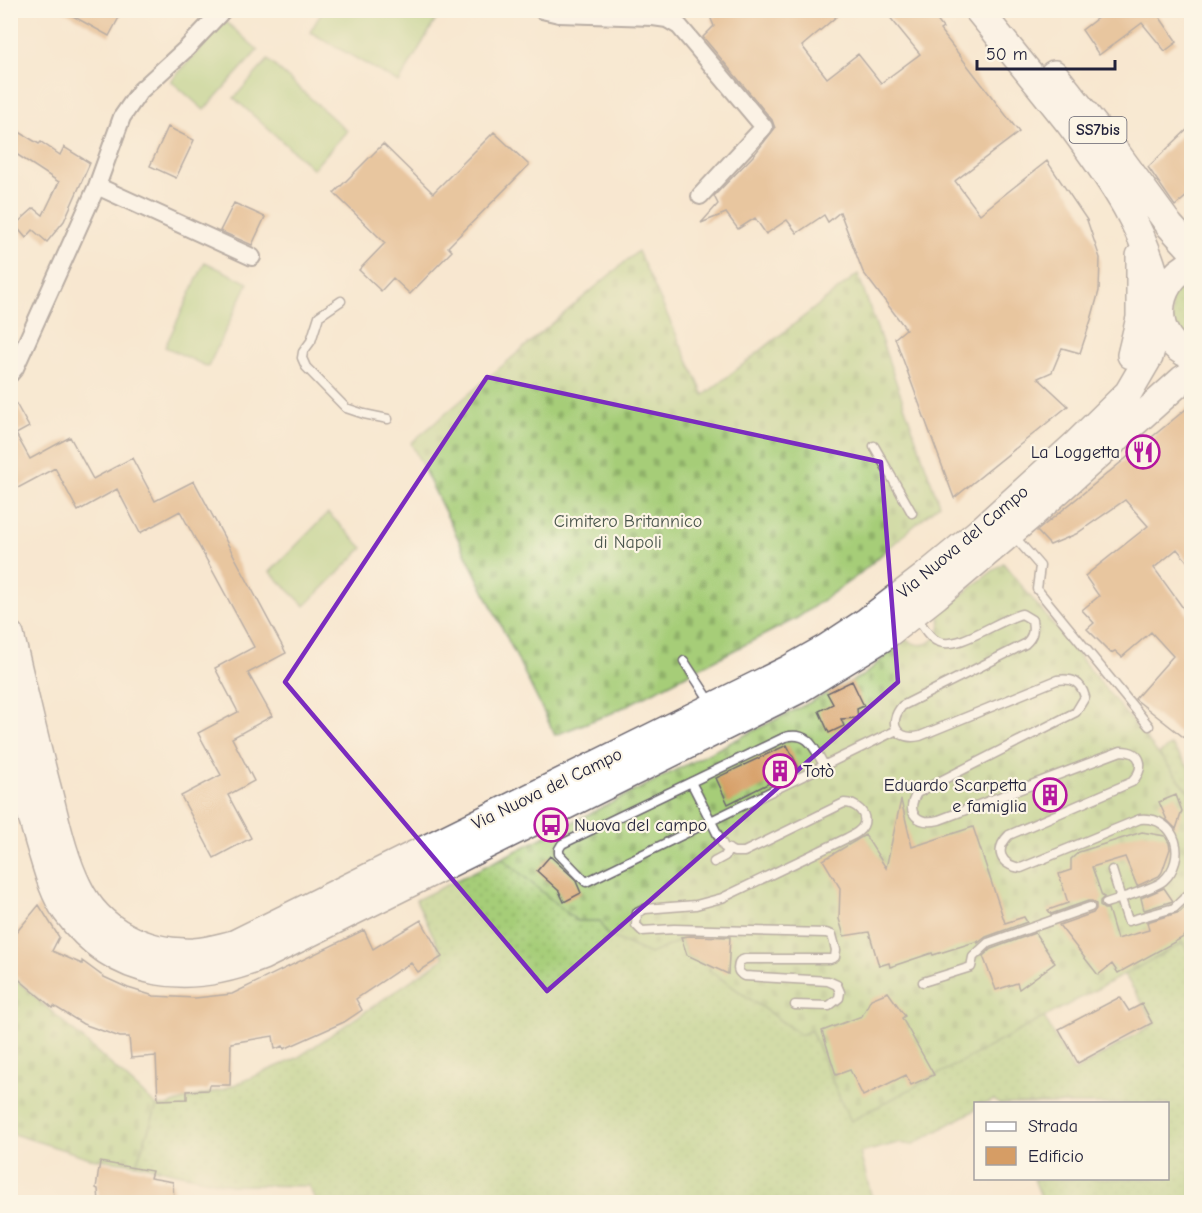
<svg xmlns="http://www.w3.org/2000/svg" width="1202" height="1213" font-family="'Comic Neue',sans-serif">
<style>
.grass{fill:url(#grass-dots);stroke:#64785a;stroke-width:1.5}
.cemetery{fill:url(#cemetery-stones);stroke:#64785a;stroke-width:1.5}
.pitch{fill:#a6cd78;stroke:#64785a;stroke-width:1.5}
.building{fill:#d69d65}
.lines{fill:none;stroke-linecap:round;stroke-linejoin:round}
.lane-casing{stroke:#6d676f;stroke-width:11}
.street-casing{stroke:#6d676f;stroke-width:20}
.primary-casing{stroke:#6d676f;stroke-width:30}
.lane{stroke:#fff;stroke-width:8}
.street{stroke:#fff;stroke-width:16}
.primary{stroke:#fff;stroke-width:27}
.marked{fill:none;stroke:#7b2cbf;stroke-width:4.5;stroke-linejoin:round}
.labels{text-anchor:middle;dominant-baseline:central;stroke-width:4.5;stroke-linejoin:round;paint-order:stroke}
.shield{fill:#fcf5e5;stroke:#63616e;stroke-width:1.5}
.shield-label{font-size:16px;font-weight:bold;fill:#22223b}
.poi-label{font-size:18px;fill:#22223b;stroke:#fcf5e5;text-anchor:end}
.park-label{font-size:18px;fill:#4a554d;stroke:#fcf5e5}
.street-label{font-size:18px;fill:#22223b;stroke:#fcf5e5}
</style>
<defs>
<pattern id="grass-dots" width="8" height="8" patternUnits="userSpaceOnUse" patternTransform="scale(1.5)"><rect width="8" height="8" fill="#a6cd78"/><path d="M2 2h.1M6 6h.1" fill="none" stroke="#8fb069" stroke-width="1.8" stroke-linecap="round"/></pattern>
<pattern id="cemetery-stones" width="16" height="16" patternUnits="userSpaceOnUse" patternTransform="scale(1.5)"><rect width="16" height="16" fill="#a6cd78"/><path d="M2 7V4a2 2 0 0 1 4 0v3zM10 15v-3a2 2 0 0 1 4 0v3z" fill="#8fb069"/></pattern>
</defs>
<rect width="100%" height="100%" fill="#fcf5e5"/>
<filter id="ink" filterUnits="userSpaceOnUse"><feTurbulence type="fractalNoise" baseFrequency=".0167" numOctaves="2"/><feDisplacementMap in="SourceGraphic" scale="12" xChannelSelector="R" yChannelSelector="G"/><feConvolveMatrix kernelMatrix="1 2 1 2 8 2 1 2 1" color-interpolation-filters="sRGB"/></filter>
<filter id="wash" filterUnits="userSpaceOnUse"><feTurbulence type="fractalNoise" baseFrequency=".008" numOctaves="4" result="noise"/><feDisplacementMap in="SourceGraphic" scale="24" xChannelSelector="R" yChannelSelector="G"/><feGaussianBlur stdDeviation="1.35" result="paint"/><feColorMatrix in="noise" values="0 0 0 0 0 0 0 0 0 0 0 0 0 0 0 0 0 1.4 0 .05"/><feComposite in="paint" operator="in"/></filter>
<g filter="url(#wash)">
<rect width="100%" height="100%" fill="#f8e7d0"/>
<path class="grass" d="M1191 271V347L1174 333 1170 293Z
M1171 745 1191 770V794L1159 754Z
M502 858 577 921H600L682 940 687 955 711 966 709 970 801 1035 811 1030 844 1108 851 1120 1044 1017 1074 1072 1155 1023 1124 974 1183 943 1191 958V1202H1043L1034 1179 1168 1178V1104H999L994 1100 987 1103 976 1104 975 1110 912 1145 898 1143 860 1153 873 1202H317L308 1186 231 1185 136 1164 157 1106H166L187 1099 222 1090 297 1058 444 958 416 900Z"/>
<path class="cemetery" d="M638 251 704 395 858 274 939 504 857 576 797 618 612 713 555 735 411 443Z
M1003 563 1191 794V958L1183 943 851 1121 844 1108 811 1030 801 1035 709 970 711 966 687 955 682 940 650 954 607 935 600 921H577L502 858 864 675 906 638C924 656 949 634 938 613Z
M11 975 157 1106 136 1164 90 1158 13 1134 11 1137Z"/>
<path class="pitch" d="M323 10H441V11L399 83 310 32Z
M225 21 258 50 204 110 171 81Z
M268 60 347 131 313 169 234 98Z
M205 262 248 283 208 367 165 347Z
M328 513 363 548 305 606 270 572Z"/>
<g id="blocks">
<path class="building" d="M62 10H123L109 36Z
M721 10H844L802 46 827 78 858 54 881 83 920 54 884 10H929L943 28 940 30 1019 132 955 181 980 214 1047 161 1087 220 1100 258 1099 291 1091 320 1080 353 1062 348 1052 372 1038 378 1068 406 954 498 895 338 906 329 863 272 840 212 828 222 824 215 797 233 787 220 766 234 755 218 738 229 726 213 701 223 718 204 714 196 754 155 775 128 772 120 703 37 714 26 711 19Z
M1108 10H1159L1156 12 1177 42 1165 51 1142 23 1099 55 1082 30Z
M1191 126V186L1188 195 1175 206 1148 167Z
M168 127 194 140 176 178 150 166Z
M16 130 39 144 41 142 60 155 64 147 90 163 64 221 47 242 33 230 26 238 15 225 34 208 43 215 59 182 10 150V137Z
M494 132 529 165 448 247 452 251 410 294 393 278 381 291 359 270 385 243 334 193 383 144 433 193Z
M234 203 265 217 252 245 220 231Z
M10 393 29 427 16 434 30 459 70 437 93 479 132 458 155 501 194 481 286 653 248 673 272 716 232 738 254 781 228 795 251 838 214 858 181 796 221 775 198 733 238 712 215 668 254 647 180 511 140 533 117 489 78 511 55 468 16 489 10 479Z
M1191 405V566L1177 549 1154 568 1191 619V743L1135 699 1173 656 1151 632 1122 657 1115 651 1111 653 1087 629 1094 623 1082 610 1099 596 1085 576 1148 526 1125 500 1076 534 1050 545 1037 531Z
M852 681 864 706 857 709 858 718 841 719 844 726 829 733 819 711 833 704 827 693Z
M787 745 799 768 728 804 716 778Z
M1176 795 1182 811 1176 829 1167 820 1159 802Z
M901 800 912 847 973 827 1005 923 1024 917 1027 922 986 937 978 943V941L933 955 932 953 890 967 889 963 879 966 869 932 844 936 839 919 840 888 823 860 865 835 886 868Z
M1142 832 1165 836 1169 843 1170 849 1162 872 1159 876 1137 886 1125 857 1092 867 1102 896 1104 897 1100 901V906L1104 909H1108L1117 939 1149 930 1147 922 1180 912 1191 901V929L1182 938 1118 973 1112 964 1098 975 1059 925 1093 913 1096 909V904L1092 901H1088L1051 914 1048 910 1068 903 1059 874 1071 870V859L1079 852Z
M550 856 575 879 581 893 564 902 559 891 537 871Z
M1164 888 1173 901 1144 910 1141 898Z
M39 905 59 937 52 951 82 964V961L104 977 128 988 154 996 195 998 232 994 364 930 373 949 421 920 442 957 418 972 411 963 399 970 356 999 362 1010 344 1022 284 1049 283 1046 275 1049 273 1036 231 1043 230 1085H209L208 1090 187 1091V1099L158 1100 156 1056 131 1058 129 1037H120L83 1024 54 1006 53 1008 10 972V940Z
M1035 933 1055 963 1019 989 1017 983 996 990 983 956 991 949Z
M690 936 730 937 728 974 687 955 681 937Z
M888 992 905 1016 902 1018 934 1075 911 1085 906 1075 863 1096 850 1070 836 1075 822 1031 862 1016 871 999Z
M1120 997 1129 1011 1142 1004 1152 1023 1078 1063 1059 1029Z
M100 1162 152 1171 150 1178 173 1182 174 1203H99L98 1189 96 1188Z"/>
</g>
</g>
<g filter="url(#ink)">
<use href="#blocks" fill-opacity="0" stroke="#6d676f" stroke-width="1.5"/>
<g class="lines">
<g class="lane-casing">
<path id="lane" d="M341 301 319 316 311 341 303 352 302 358 306 367 346 408 364 414 388 419
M874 446 912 513
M1013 535 1040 566 1037 589 1149 726
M915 615C921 623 928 637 937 641 957 652 1001 618 1022 614L1032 620C1034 631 1033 637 1025 644L902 706C887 724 897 741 920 736L1057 680C1073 678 1081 682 1085 697L1076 712 917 793C904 814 919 825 939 820L1121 751C1143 751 1145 768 1132 782L1009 835C994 850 1000 865 1021 868L1140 819C1177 816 1188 859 1163 881 1153 889 1120 898 1106 903
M684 661 712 704
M824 765C814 748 809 731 785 737L562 844 559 849V854L586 882 897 730
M691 782 724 847 734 852H744L844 803C855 803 869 813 863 826 860 832 853 835 847 838L722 898 696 905 645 909 637 913 636 925 642 931 674 929 826 933 832 935 836 950 835 957 830 959H745L740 961C737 968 737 972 744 976L828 981 837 985 840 992 839 998 829 1006 795 1005
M714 862 725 856 729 849
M1112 870 1128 921 1174 908 1192 891
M923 982 971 967 973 957 988 943 1090 907"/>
</g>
<g class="street-casing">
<path id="street" d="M542 10 559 14 653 17 667 19 679 26 764 127 700 196
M97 186 252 257
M10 374 15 368 97 186 122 117 140 91 187 48 223 10"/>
</g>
<g class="primary-casing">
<path id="primary" d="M978 10C1009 48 1040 86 1070 124 1113 182 1146 228 1161 300
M1054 74 1118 155 1170 226 1192 250
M1192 264C1152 282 1148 340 1192 356
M1131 355 1140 318V256
M10 635C23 687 34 739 48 791 56 822 63 857 78 887 99 931 146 954 194 952 208 951 221 947 234 944L787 670 826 648 867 621 923 578 980 531 1077 443 1128 393 1149 357 1160 316
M10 732C20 772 30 812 42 852 48 872 54 894 66 911 116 980 189 986 263 956L798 690 881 639 936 596 1028 518 1183 379 1192 374"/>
</g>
<use href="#lane" class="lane"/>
<use href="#street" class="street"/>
<use href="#primary" class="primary"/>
</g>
</g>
<path d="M0 0H1202V1213H0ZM487 377 881 462 898 682 547 991 285 682Z" fill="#f8e7d0" fill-opacity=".55" fill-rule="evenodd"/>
<path class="marked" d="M487 377 881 462 898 682 547 991 285 682Z"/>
<defs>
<g id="restaurant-ring" transform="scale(1.725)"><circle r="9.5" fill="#fcf5e5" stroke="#b5179e" stroke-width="1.5"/><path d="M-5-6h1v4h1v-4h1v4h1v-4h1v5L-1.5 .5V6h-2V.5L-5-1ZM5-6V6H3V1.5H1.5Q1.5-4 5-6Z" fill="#b5179e"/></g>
<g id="building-ring" transform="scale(1.725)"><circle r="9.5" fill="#fcf5e5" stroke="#b5179e" stroke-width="1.5"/><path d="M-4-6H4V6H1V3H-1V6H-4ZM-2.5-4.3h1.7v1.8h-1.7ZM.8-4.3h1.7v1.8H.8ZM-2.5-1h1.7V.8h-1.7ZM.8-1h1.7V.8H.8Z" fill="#b5179e"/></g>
<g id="bus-ring" transform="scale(1.725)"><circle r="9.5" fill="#fcf5e5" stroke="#b5179e" stroke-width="1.5"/><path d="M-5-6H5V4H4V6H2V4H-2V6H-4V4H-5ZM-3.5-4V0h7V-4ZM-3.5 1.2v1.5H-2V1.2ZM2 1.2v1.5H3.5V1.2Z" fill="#b5179e"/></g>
</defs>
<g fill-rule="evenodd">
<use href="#restaurant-ring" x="1143" y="452"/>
<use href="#building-ring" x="780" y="771"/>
<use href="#building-ring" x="1050" y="795"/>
<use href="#bus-ring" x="551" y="825"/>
</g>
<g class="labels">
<rect class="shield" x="1069.5" y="117" width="57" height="26" rx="4.5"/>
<g class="shield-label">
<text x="1098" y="130">SS7bis</text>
</g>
<g class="poi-label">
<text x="1120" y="452">La Loggetta</text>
<text x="803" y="771" text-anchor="start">Totò</text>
<text x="1027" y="785">Eduardo Scarpetta<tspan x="1027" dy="21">e famiglia</tspan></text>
<text x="574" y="825" text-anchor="start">Nuova del campo</text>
</g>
<g class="park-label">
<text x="628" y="521">Cimitero Britannico<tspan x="628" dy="21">di Napoli</tspan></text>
</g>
<g class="street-label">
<text transform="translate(963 542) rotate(-40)">Via Nuova del Campo</text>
<text transform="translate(547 789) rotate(-26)">Via Nuova del Campo</text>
</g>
</g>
<rect width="1202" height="1213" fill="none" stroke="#fcf5e5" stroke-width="36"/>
<rect x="974" y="1102" width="195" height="78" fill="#fcf5e5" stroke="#a5a1a1" stroke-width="1.5"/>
<rect x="986" y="1122" width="30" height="9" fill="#ffffff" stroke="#a5a1a1" stroke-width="1.5"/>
<text x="1028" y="1132" font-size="18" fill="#22223b">Strada</text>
<rect x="986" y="1147" width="30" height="18" fill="#d69d65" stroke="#a5a1a1" stroke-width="1.5"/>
<text x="1028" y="1162" font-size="18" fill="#22223b">Edificio</text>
<path d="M977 60v9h138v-9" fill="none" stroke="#22223b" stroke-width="3"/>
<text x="986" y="60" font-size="18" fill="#22223b" stroke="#fcf5e5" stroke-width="4.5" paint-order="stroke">50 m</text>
</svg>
